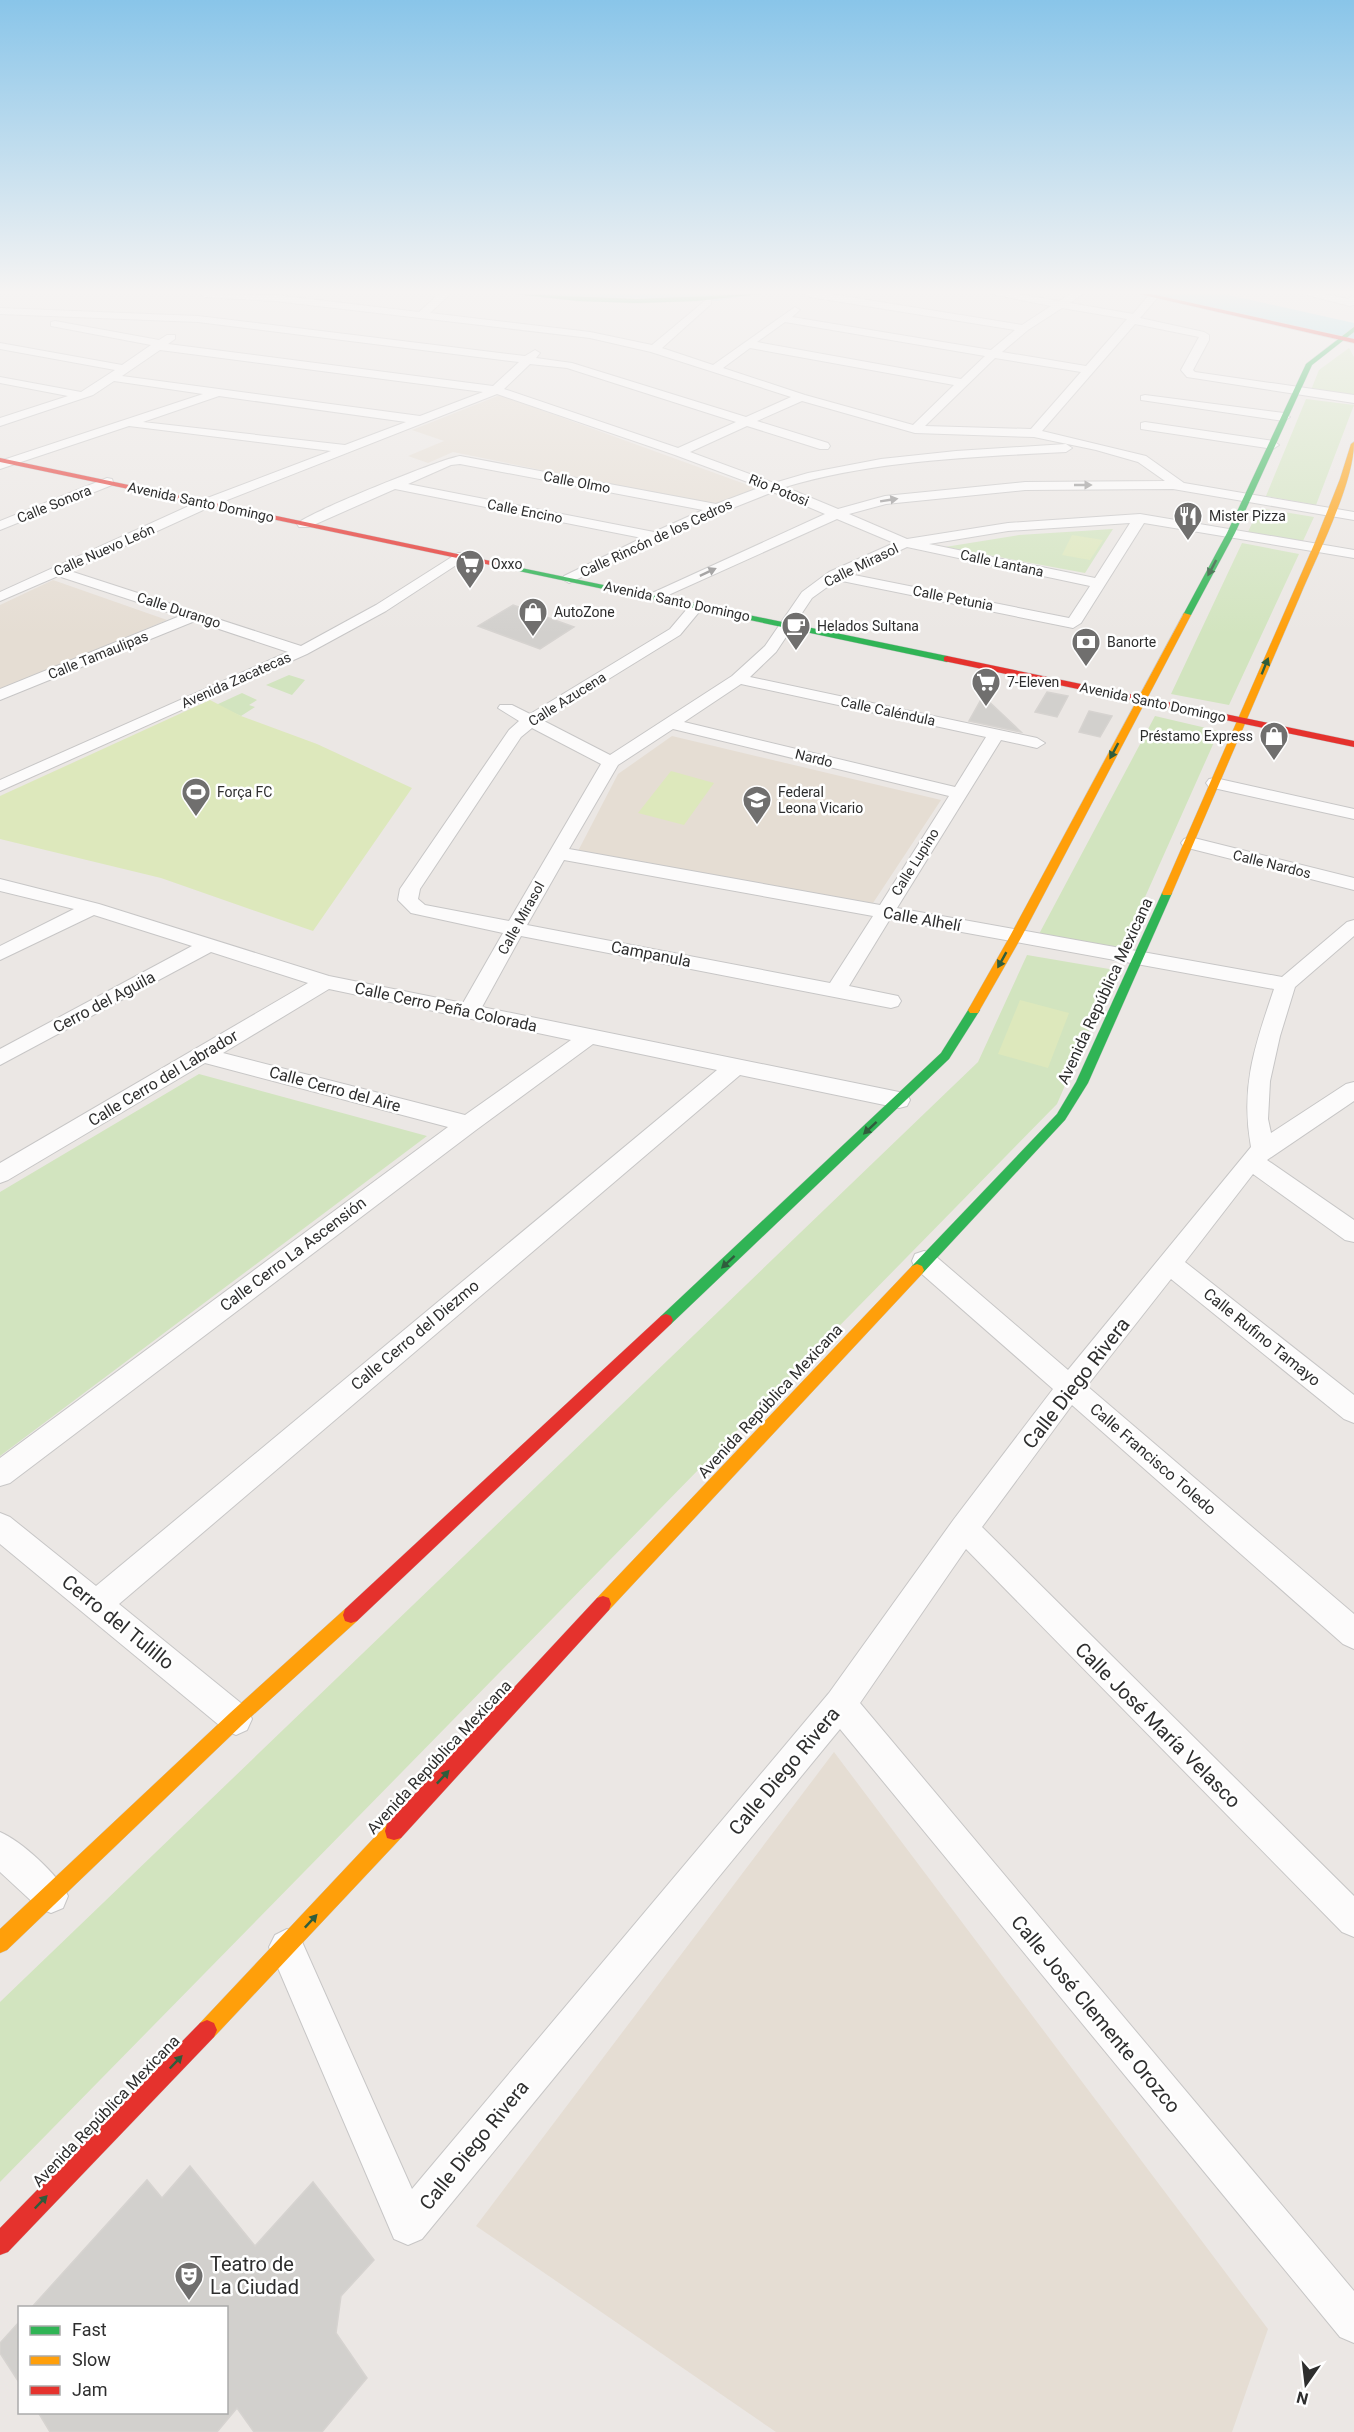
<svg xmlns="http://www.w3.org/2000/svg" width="1354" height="2432" font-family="Roboto,sans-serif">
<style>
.education{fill:#e5ddd3}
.green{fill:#d2e4bf}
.pitch{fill:#dde8bc}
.water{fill:#9bdeea}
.building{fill:#d2d0cd;stroke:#d6d3d0;stroke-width:1.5}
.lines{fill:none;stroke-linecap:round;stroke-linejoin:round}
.street-casing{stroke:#c7c6c6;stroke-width:2}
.fast-casing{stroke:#c7c6c6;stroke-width:1}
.slow-casing{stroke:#c7c6c6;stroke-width:1}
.jam-casing{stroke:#c7c6c6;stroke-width:1}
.street{fill:#fcfbfb;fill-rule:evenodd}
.fast{fill:#30b455;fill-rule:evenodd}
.slow{fill:#ff9f0a;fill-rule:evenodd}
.jam{fill:#e5322d;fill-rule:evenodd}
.oneway{fill:#959494}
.oneway2{fill:#2f5d3c}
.labels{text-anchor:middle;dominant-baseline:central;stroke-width:5;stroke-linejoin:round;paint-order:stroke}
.far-street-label{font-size:14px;fill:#2e2e2e;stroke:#fff}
.far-poi-label{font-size:14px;fill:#2e2e2e;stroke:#fff;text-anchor:start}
.street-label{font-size:16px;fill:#2e2e2e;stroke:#fff}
.near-street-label{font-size:20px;fill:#2e2e2e;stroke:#fff}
.near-poi-label{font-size:20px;fill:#2e2e2e;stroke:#fff;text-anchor:start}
</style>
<rect width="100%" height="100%" fill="#ebe7e4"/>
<path class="education" d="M500 395 756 488 718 506 453 452 428 463 408 456 444 441 412 430Z
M53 580 167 620 0 689V605Z
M672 736 941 800 873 903 577 853 618 774Z
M834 1752 1268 2329 1232 2432H776L476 2226Z"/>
<path class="green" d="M1349 348 1354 357V396L1311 390 1319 370Z
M1306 399 1354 405 1316 505 1266 496Z
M1259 508 1314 517 1303 541 1248 532Z
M1113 529 1085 573 945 547 1019 535Z
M1242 543 1299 554 1229 705 1171 694Z
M289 675 305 680 292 695 266 685Z
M242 693 257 700 249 705 255 707 241 716 216 705Z
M1155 716 1219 731 1121 951 1038 936Z
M1027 955 1115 970 1057 1104 0 2182V2002L978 1062Z
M199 1074 427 1136 0 1456V1192Z"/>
<path class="pitch" d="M1072 535 1103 540 1090 560 1062 555Z
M210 700 241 716 317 744 412 788 313 931 161 878 0 839V796Z
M671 771 714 783 684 825 638 813Z
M1020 1000 1069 1013 1048 1068 998 1054Z"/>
<path class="water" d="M517 294H756L717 301Z
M1143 294H1224L1354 323V341Z"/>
<path class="building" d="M513 605 574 627 540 649 478 626Z
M1047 692 1068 696 1057 717 1035 712Z
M983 696 1021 732 969 721Z
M1089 711 1112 716 1100 737 1079 732Z
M190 2166 255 2246 313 2182 374 2260 341 2296 336 2333 367 2378 322 2432H254L237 2408 217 2432H50L38 2412H226V2307H32L147 2180 162 2198Z
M20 2321V2384L0 2353V2343Z"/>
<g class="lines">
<g class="street-casing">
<path id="street" d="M200 294 275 295 419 312 439 294H450L430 313 590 332 652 345 707 299 711 300V304L662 348 713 365 795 307 800 310 792 317 991 350 1015 330 810 297 805 294H831L1022 325 1051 306 992 294H1017L1059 301 1070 294H1082L1070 303 1133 314 1149 295 1154 294 1158 297 1140 318 1204 332 1209 335V340L1193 370 1195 372 1354 395V403L1187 377 1181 370 1199 337 1135 324 1042 431 1146 456 1184 483 1354 512V520L1173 489 1025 490 886 504 849 514 907 539 1008 523 1140 514 1354 550V558L1144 523 1081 623 1073 628 837 580 812 598 776 652 750 677 1037 738 1045 743 1037 748 1001 740 897 908 1282 977 1347 922 1354 920V936L1295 987 1280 1036 1270 1081 1268 1119 1271 1133 1346 1084 1354 1082V1101L1267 1160 1354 1220V1242L1345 1240 1253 1174 1185 1262 1354 1395V1423L1344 1419 1171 1279 1087 1386 1354 1614V1649L1343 1644 1072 1405 982 1527 1354 1896V1937L1342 1932 966 1549 860 1703 1354 2291V2343L1340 2337 840 1729 422 2239 408 2245 394 2239 269 1947 275 1935 287 1929 299 1935 412 2189 829 1693 954 1519 1053 1389 915 1268 912 1261 915 1254 924 1251 933 1254 1068 1370 1251 1147C1240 1087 1255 1045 1274 989L890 919 849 986 898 996 901 1001 898 1006 891 1008 521 936 482 1007 899 1092 907 1094 910 1100 907 1106 899 1108 740 1075 119 1604 247 1708 252 1719 247 1730 236 1735 225 1730 0 1544V1513L10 1517 96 1586 717 1070 593 1044 476 1130 10 1483 0 1486V1458L448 1127 205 1063 8 1180 0 1183V1163L308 983 211 952 0 1065V1049L192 946 94 915 0 960V946L74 909 0 891V879L99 904 329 976 463 1003 503 933 411 913 398 900 400 889 509 730 519 721 498 708 500 705H512L530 714 670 629 692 603H702L704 606 680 635 542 720 610 755 732 676 765 646 802 592 829 572 894 543 837 519 655 601 648 597 650 594 825 514 773 492 700 521 569 583 562 579 564 576 642 538 395 489 309 527H299L297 524C307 513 441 459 460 456L716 504 761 487 675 455 497 394 212 506 70 571 301 646 376 605 458 553H468L470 556 386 611 307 654 0 791V780L288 652 195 621 0 700V689L180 616 58 576 0 601V592L202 500 331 451 129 426 0 469V461L203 394 114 381 93 395 0 426V418L68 396 0 383V377L81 392 115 370 0 349V343L122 365 151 345 51 326V322L55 321 159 340 167 335H175V339L168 344 493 386 519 362 198 322 0 314V308L198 316 525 356 535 350 540 353 536 358 572 363 746 417 791 397 651 352 590 338 275 301 205 297ZM1062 308 1127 319 1086 366 1002 352 1028 330ZM785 322 985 356 961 379 757 342ZM750 348 954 385 913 425 805 395 723 368ZM160 350 483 392 420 416 122 376ZM995 358 1081 372 1031 429 925 426ZM530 364 567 368 736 422 678 448 504 389ZM219 396 406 422 345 445 143 422ZM802 401 915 433 1034 437 1096 450 1138 462 1165 481 1025 482 885 496 838 509 785 487C876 460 972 457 1066 452L1072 448 1066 444 956 451 881 459 808 473 774 483 690 452 747 426 820 449H828L830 446 828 443 757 421ZM460 464 703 510 654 532 408 484 451 465ZM1130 523 1095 578 929 544 1008 531ZM907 547 1090 586 1069 618 849 574ZM741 684 986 737 955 787 684 722ZM532 728 601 764 509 921 425 905 418 899 420 889 521 737ZM673 729 949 796 880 905 569 849 618 765ZM564 860 873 916 830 983 527 925ZM329 989 571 1040 465 1115 223 1053Z
M1303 294H1323L1348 299 1354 295V305L1350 306Z
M1145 395 1284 413 1290 417 1284 421 1141 400V396Z
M1145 422 1273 441 1279 445 1273 449 1141 429V423Z
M107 478 112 479 113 482 112 485 0 530V521Z
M1215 778 1354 809V819L1209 787 1206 783 1209 779Z
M1190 837 1354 878V890L1184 847 1181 843 1184 839Z
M0 1832C21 1841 59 1875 68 1896L63 1908 51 1913 39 1908 0 1872Z"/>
</g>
<g class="fast-casing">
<path id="fast" d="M515 294 637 299 759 294 696 301 637 303 578 301Z
M1354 327V332L1312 365 1235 533 1191 615 1184 617 1183 615 1227 533 1306 364Z
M497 563 947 656 951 659 947 662 500 567 496 565Z
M1167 890 1172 893 1088 1083 1065 1120 922 1274H912L910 1270 912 1266 1057 1114 1076 1082 1162 893Z
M974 1006 980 1010 949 1059 671 1324 666 1326 661 1324 659 1320 661 1316 941 1053 970 1007Z"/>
</g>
<g class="slow-casing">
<path id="slow" d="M1354 442C1354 484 1317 555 1300 596 1257 695 1215 794 1172 893L1171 895H1163L1162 893 1316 540 1340 479 1351 444Z
M1184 613 1191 615 1022 936 978 1013H970L968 1010 1010 936Z
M917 1264 922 1266 924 1270 922 1274 609 1610 603 1612 597 1610 595 1604 597 1598 912 1266Z
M351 1607 357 1609 359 1615 357 1621 242 1725 7 1950 0 1953V1929L230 1713 345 1609Z
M394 1822 401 1824 403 1831 401 1838 214 2037 207 2040 200 2037 197 2030 200 2023 387 1824Z"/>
</g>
<g class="jam-casing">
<path id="jam" d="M1139 294H1151L1354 339V343Z
M0 458 500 563 504 565 500 567 0 462Z
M947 656 1354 741V747L944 661V657Z
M666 1314 671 1316 673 1320 671 1324 357 1621 351 1623 345 1621 343 1615 345 1609 661 1316Z
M603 1596 609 1598 611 1604 609 1610 401 1838 394 1840 387 1838 385 1831 387 1824 597 1598Z
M207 2020 214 2023 217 2030 214 2037 8 2252 0 2255V2228L200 2023Z"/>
</g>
<use href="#street" class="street"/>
<use href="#fast" class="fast"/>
<use href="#slow" class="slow"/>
<use href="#jam" class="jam"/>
</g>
<defs><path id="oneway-solid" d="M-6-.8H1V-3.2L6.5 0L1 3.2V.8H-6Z" transform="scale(1.5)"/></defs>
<g class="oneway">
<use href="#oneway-solid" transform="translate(1083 485)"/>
<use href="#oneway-solid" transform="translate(889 500) rotate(-9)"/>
<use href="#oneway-solid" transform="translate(708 572) rotate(-25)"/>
</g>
<g class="oneway2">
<use href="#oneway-solid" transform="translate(1212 568) rotate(118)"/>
<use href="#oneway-solid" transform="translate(1265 666) rotate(-68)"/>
<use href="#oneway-solid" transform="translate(1114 751) rotate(118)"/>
<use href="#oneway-solid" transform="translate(1002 960) rotate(119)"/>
<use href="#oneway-solid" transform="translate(870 1128) rotate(137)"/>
<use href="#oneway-solid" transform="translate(728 1262) rotate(137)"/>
<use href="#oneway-solid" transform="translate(443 1777) rotate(-47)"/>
<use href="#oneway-solid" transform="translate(311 1921) rotate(-47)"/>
<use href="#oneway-solid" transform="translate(176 2062) rotate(-46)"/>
<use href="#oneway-solid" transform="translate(41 2202) rotate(-46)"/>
</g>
<linearGradient id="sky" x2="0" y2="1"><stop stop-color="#89c5e9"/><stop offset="0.46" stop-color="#f6f4f3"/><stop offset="1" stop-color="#f6f4f3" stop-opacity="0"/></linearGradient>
<rect width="1354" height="635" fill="url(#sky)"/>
<defs>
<g id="restaurant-pin" transform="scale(1.5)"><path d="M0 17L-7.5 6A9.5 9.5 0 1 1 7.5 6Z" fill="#706f6e" stroke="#fff"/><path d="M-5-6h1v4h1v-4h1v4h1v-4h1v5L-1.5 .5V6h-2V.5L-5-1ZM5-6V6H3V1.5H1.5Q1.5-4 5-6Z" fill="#fff"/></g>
<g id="supermarket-pin" transform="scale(1.5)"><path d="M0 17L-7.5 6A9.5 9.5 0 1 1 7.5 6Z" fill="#706f6e" stroke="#fff"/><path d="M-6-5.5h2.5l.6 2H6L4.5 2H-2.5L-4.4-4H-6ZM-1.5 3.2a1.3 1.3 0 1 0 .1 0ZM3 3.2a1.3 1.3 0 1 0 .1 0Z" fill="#fff"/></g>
<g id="shop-pin" transform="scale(1.5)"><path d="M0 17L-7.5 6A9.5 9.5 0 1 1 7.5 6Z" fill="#706f6e" stroke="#fff"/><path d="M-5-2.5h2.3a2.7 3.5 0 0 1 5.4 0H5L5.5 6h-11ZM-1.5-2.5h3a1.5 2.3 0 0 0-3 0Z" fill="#fff"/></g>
<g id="cafe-pin" transform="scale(1.5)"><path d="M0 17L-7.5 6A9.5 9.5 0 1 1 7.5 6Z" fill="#706f6e" stroke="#fff"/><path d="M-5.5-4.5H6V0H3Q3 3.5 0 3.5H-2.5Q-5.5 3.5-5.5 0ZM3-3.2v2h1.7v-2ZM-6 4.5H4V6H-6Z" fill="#fff"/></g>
<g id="bank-pin" transform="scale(1.5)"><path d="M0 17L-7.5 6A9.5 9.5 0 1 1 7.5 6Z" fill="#706f6e" stroke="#fff"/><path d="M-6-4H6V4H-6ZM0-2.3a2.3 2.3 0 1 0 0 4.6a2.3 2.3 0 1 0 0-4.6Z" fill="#fff"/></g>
<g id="stadium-pin" transform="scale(1.5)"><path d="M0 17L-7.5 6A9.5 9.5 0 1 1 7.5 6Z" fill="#706f6e" stroke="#fff"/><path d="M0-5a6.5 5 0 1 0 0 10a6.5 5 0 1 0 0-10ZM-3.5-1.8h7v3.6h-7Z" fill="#fff"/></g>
<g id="school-pin" transform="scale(1.5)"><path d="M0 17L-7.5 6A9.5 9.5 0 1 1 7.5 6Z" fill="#706f6e" stroke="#fff"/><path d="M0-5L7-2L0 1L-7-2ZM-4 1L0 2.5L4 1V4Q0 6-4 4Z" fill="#fff"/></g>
<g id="theatre-pin" transform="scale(1.5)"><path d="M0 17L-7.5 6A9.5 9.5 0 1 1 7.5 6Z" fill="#706f6e" stroke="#fff"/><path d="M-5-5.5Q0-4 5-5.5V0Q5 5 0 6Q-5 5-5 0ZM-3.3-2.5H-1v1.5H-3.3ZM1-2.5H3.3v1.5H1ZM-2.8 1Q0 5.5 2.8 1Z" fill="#fff"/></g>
</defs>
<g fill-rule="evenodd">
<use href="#restaurant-pin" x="1188" y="516"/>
<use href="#supermarket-pin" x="470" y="564"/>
<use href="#shop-pin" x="533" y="612"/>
<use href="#cafe-pin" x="796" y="626"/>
<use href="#bank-pin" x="1086" y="642"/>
<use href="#supermarket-pin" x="986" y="682"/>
<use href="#shop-pin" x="1274" y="736"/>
<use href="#stadium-pin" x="196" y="792"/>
<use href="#school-pin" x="757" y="800"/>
<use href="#theatre-pin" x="189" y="2276"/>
</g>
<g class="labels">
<g class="far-street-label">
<text transform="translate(577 482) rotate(11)">Calle Olmo</text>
<text transform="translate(779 490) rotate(22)">Rio Potosi</text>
<text transform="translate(201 502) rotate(12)">Avenida Santo Domingo</text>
<text transform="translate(54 504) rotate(-22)">Calle Sonora</text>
<text transform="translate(525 511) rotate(11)">Calle Encino</text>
<text transform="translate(656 538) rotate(-25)">Calle Rincón de los Cedros</text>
<text transform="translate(104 550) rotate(-24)">Calle Nuevo León</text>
<text transform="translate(1002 563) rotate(12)">Calle Lantana</text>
<text transform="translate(861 565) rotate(-26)">Calle Mirasol</text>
<text transform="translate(953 598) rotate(11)">Calle Petunia</text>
<text transform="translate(677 601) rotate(12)">Avenida Santo Domingo</text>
<text transform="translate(179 610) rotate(18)">Calle Durango</text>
<text transform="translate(98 655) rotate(-22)">Calle Tamaulipas</text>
<text transform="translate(236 680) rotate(-24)">Avenida Zacatecas</text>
<text transform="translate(567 699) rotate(-32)">Calle Azucena</text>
<text transform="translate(1153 702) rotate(12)">Avenida Santo Domingo</text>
<text transform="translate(888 711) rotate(12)">Calle Caléndula</text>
<text transform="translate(814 758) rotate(14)">Nardo</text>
<text transform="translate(915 862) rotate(-58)">Calle Lupino</text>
<text transform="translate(1272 864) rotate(14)">Calle Nardos</text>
<text transform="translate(521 918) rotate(-61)">Calle Mirasol</text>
</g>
<g class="far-poi-label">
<text x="1209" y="516">Mister Pizza</text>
<text x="491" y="564">Oxxo</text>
<text x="554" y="612">AutoZone</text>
<text x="817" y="626">Helados Sultana</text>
<text x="1107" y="642">Banorte</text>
<text x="1007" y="682">7-Eleven</text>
<text x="1253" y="736" text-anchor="end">Préstamo Express</text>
<text x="217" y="792">Força FC</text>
<text x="778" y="792">Federal<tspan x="778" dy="16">Leona Vicario</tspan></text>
</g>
<g class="street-label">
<text transform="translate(922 919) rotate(10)">Calle Alhelí</text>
<text transform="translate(651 954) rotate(11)">Campanula</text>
<text transform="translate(1105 991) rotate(-65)">Avenida República Mexicana</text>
<text transform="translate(104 1002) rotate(-28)">Cerro del Aguila</text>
<text transform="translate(446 1007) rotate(12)">Calle Cerro Peña Colorada</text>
<text transform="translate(163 1078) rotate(-31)">Calle Cerro del Labrador</text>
<text transform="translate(335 1089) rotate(15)">Calle Cerro del Aire</text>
<text transform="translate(293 1254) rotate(-37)">Calle Cerro La Ascensión</text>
<text transform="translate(415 1335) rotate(-40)">Calle Cerro del Diezmo</text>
<text transform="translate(1262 1337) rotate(39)">Calle Rufino Tamayo</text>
<text transform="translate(770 1401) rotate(-47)">Avenida República Mexicana</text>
<text transform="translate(1153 1459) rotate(41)">Calle Francisco Toledo</text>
<text transform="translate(439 1757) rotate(-47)">Avenida República Mexicana</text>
<text transform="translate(106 2111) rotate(-46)">Avenida República Mexicana</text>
</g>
<g class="near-street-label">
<text transform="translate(1076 1383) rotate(-52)">Calle Diego Rivera</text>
<text transform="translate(118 1622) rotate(39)">Cerro del Tulillo</text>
<text transform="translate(1158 1725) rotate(45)">Calle José María Velasco</text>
<text transform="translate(784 1771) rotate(-50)">Calle Diego Rivera</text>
<text transform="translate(1096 2014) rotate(50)">Calle José Clemente Orozco</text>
<text transform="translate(474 2145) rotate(-51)">Calle Diego Rivera</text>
</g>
<g class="near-poi-label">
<text x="210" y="2264">Teatro de<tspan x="210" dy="23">La Ciudad</tspan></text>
</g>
</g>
<rect x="18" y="2306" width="210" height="108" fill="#ffffff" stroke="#ababab" stroke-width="1.5"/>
<rect x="30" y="2326" width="30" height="9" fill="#30b455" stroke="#ababab" stroke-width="1.5"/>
<text x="72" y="2336" font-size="18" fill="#2e2e2e">Fast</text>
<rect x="30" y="2356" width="30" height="9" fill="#ff9f0a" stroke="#ababab" stroke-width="1.5"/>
<text x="72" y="2366" font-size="18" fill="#2e2e2e">Slow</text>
<rect x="30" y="2386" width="30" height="9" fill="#e5322d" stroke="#ababab" stroke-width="1.5"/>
<text x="72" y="2396" font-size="18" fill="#2e2e2e">Jam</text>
<g transform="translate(1306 2384) rotate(194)" stroke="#ffffff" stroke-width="4.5" paint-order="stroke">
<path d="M0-4.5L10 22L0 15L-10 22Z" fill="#2e2e2e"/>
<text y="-9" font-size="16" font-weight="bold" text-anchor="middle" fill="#2e2e2e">N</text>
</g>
</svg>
